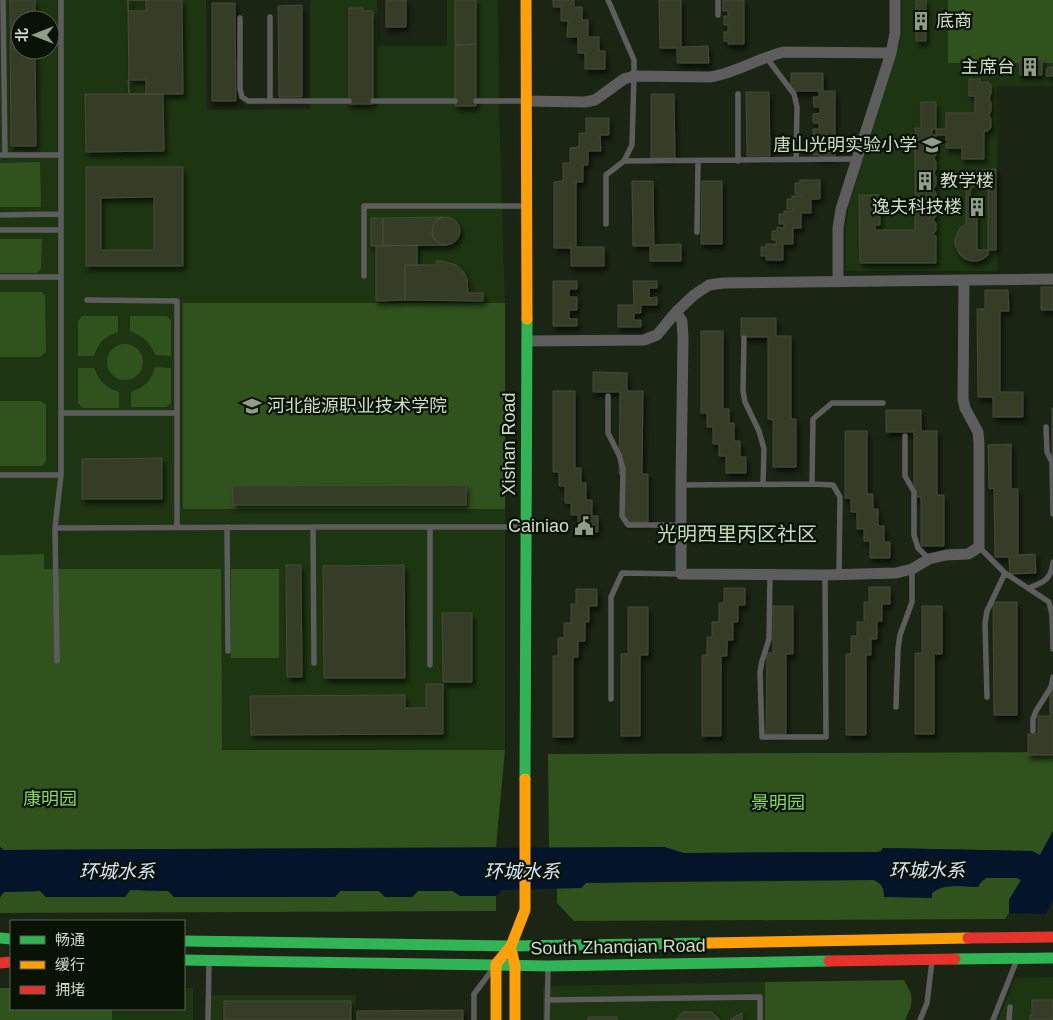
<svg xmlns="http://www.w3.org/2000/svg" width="1053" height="1020" font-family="Arial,'Noto Sans SC',sans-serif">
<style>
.built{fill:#1e3511;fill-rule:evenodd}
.green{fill:#30521d}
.water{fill:#04152b}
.building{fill:#353c28;stroke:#454b3b;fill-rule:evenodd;filter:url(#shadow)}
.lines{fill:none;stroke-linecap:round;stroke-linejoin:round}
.lane{stroke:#5d5d5d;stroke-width:5.5}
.street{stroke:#5d5d5d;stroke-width:11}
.fast{stroke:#30b455;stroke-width:11}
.slow{stroke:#ff9f0a;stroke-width:11}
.jam{stroke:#e5322d;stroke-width:11}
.labels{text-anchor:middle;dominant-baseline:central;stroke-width:4.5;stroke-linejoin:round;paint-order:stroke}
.poi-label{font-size:18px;fill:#cfddc9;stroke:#091305;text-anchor:end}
.street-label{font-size:18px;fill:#cfddc9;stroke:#091305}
.park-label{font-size:18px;fill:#8ad75f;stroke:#091305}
.water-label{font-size:19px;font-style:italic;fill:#d5e5fb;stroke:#091305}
.quarter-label{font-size:20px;fill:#c3deb6;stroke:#091305}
</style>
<defs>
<filter id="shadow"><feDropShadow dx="2.5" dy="4.5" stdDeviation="2.5" flood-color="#0009"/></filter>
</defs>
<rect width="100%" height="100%" fill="#1a2514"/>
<path class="built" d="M0 0H206L207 110 310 109V0H377V46H447V0H498L499 108 505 303V750L0 749ZM20 20H50V50H20Z
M902 0H1053V86H997V271H846V224L849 204 900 43 902 27Z
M1053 977V1020H998L1015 978Z
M904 980 912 994 911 1007 905 1020H543V986Z
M184 988H193V1020H112V1009H184Z
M210 995H356V1020H210Z"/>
<path class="green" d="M948 0H1053V63H948Z
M40 162 41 207H0V163Z
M0 239H42L41 269 37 273H0Z
M0 292H42L45 296 46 352 40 357H0Z
M183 303H505V509H183Z
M82 316H118V332C104 337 99 342 94 356H78V321Z
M130 316H167L171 321V356L155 355C150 342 143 336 130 331Z
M107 362a18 18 0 1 1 36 0a18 18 0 1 1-36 0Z
M155 367 171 368V403L167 407H131V392C145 387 150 382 155 367Z
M78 368H94C99 381 106 388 119 392V408H82L78 403Z
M0 401H40L46 405V461L42 466H0Z
M44 554V569H221L222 750H505L496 847 3 850 0 847V555Z
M231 569H279V658H231Z
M1053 752V831L1040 855 1032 851 884 848 881 851 878 852 683 853 664 847 549 848 548 754Z
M986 878H1017L1021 880 1009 900V913L1005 919 574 921 557 903V888H581L586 883 874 880 880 883 884 888 932 897V893C944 883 964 887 978 887L981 882Z
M130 890 169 891 174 897H335L340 891H379L385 897H412L418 891H453L460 896H496V911L0 913V897L4 892 40 891 46 897H125Z
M904 980C914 999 914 1000 905 1020H765V982Z
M0 988H11V1009H112V1020H0Z"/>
<path class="water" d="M1053 831V900L1046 914 1009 913V900L1021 880 1017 878H986L981 882 978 887C964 887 944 882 932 893V898L884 897C884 888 882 884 874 880L671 881 586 883 581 888 502 890 496 896H460L453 891H418L412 897H385L379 891H340L335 897H174L168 891 130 890 125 897H46L40 891 4 892 0 897V847L3 850 664 847 684 853 878 852 881 851 883 848 1032 851 1040 855Z"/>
<path class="building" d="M10 0H35V20H20V50H35L36 146H11Z
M128 0H182L183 94H129Z
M128 0H146V11H128Z
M386 0H406V27H386Z
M455 0H476V44L455 45Z
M553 0H574V7H582V20H588V37H599V51H605V69H585V53H578V37H567L568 21H561V7H553Z
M659 0H681V47L708 46 709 63H677V48H660Z
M723 0H744V44H728V41H724V32H728V25H724V16H728V11H723Z
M916 0H926V41H916Z
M212 3H235L236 101H212Z
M302 5V97H279L278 6Z
M349 8H363V11H373V104H349Z
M476 44V106H455V45Z
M1042 59V75H1020L1019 60Z
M1051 67H1053V76H1046L1047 68Z
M791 73H823V91H835V158H819V155H813V144H819L818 139H813V129H819V123H813V114L820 113V107H814L813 97H819V91H791Z
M969 79H980V82H988L991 85V94L989 98 991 103V111L989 115 991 119V128L988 131H984V159H962V148H946V135H932V129H946V113H975V96H969Z
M128 80H146V94H129Z
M746 92H769L770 156H747Z
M85 94H163L164 151 86 152Z
M651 94H674L675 158H651Z
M921 102H936V155L934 158 936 162V169L934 173 936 177V185L933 189 936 193V200L933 204 936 208V216L933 220 936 223V231L933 234 936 236V263H860L859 195H880V225H875V230H915V128H921Z
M586 118H609V135H600L601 151H588V165H583V182H576V247H604V266H571V248H554V182L563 181V163H570V148L579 147V133H586Z
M86 167H183V266H86ZM154 197V250H101V198Z
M996 169V250H977V201L970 197V189L977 184V170Z
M988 173V255L983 259 977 261H971L965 259 960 255 955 245V239L960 228 966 224V189Z
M800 180H820V199H811V213H801V228H793V244H783V260H766V256H761V247H766V244H776V240H772V231H777V227L784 228V224H779V214H784V211H793V209H787V199H792V196H800V194H795V183H800Z
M632 181H653L654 245 681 244V261H650V246H633Z
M702 181H722V244H701Z
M432 231a14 14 0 1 1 28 0a14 14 0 1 1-28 0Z
M443 217 437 220 433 226 432 233 434 239 440 244 447 245 383 246V218Z
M371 218H383V246H371Z
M417 245V265H405V300L376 301V246Z
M436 261H442L456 265 463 271 467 279 468 293H483V301L405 300V265H436Z
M553 281H577V289H569V297H577V310H569V319H577V326H553Z
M633 281H657V288H649V298L657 297V305H641V313H634V320H641V327H618V305H634Z
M1041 287H1053V310H1041Z
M985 290H1008L1009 311H1000V392H1023V417H993V397H978L977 309H985Z
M741 318H776V336H791V419H796V467H773V420L768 419V337H741Z
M701 331H723V409H729V423H734V441H740V457H746V473H726V456H719V444H713V427H707V413H701Z
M593 372 627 373V391H643L642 474H648V522H624L625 475 619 474 620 392H593Z
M553 391H575V468H581V483H586V500H592V516H598V532H578V515H571V503H565V486H559V472H553Z
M1052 408H1053V456H1052Z
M886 410H921V431H937V495H944V546H921V497H914V432H886Z
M845 431H867V494H873V509H878V526H884V542H890V558H870V541H864V529H857V512H851V498H845Z
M1011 444V489H1018V555L1035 554 1036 573 1010 574 1009 557H995L994 488 989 489 988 445Z
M162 458V499H82V459Z
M466 485V505H233V486Z
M286 565H301L302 677H287Z
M404 565 405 678H324L323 566Z
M869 587H890V604H882V621H877V639H871V655H866V735H846V654H851V636H857V622H864V602H869Z
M724 588H745V605H738V622H733V640H727V656H721V736H702V655H707V637H712V622H719V603H724Z
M576 589H597V606H589V622H585V641H578V657H573V737H553V656H558V638H564V623H571V604H576Z
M993 602H1017V715H994Z
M773 606H793V654H786V734H766L767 653H773Z
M922 606H942V654H934V734H915V653H922Z
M628 607H648V655H640V736H621V654H628Z
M442 613H472V682H443Z
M426 684H443V734L251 735 250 696 405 695V708H426Z
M1050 691H1053V755H1028V734H1038V716H1050Z
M1032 1000H1053V1020H1030V1015H1032Z
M224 1001H351V1020H224Z
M463 1010V1020H357V1011Z
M683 1012H712L720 1020H676Z
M742 1013V1020H730L736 1016Z
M588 1017H617V1020H588Z"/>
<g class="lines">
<path class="lane" d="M3 0 5 155
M61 0V475L55 528 313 527H524
M718 0V15
M270 17V101
M240 18V89L242 97 248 101H349
M766 57 794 94 797 107 796 160
M738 94V161
M373 101H455
M476 101H525
M0 155H60
M624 161 857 159
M0 215 60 214
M606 224V175L624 161 632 145 634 76V60L608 0
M0 230H60
M697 232 698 162
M364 276V206H525
M0 277H61
M87 300 177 301V527
M744 338 743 391 745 402 759 431 764 449 763 484
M608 396V433L619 455 623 469 622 516 628 525H681
M61 413H177
M1046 427 1047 452 1052 462 1053 514
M905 436V476L914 492V535L918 548 929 559
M0 475H61
M812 484 833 485 840 497 839 574
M681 485 812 484 813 419 832 403H883
M227 527 228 651
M313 527 314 663
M55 528 57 661
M979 547 1005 573 1049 602 1052 615 1053 649
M770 574 769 639 762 661 760 672 762 737H826L825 575
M1029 588C1044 582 1051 580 1053 562
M430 665V527
M987 697 985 623 987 611 1005 573
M611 699V597L622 573 681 574
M896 707 898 649 900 635 912 602V569
M1033 731V719L1036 711 1051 687 1053 677
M547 1000 760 997V1020
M208 1020 209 962
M474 1020V994L492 970
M547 1020 548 970
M920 1020 927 1003 932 961
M993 1020 1016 962
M1009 1020 1010 1007"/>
<path class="street" d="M527 101 585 102 595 100 624 79 634 76 710 77C736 73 758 58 784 52L891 53
M964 280 1053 279
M838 282V228L841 209 891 53 895 33V0
M527 341 644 340 657 335 676 312 694 295 709 285 723 283 964 280 963 399 965 408 978 432 979 443V547L968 554 946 555 929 559 912 569 896 573 825 575 681 574V485L683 338 682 321 676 312"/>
<path class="fast" d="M525 779 527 319
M0 938 11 939
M184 941 511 946 709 943
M955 959 1053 958
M184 960 548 966 829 961"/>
<path class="slow" d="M526 0 527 319
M709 943 968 938
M512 953 515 966V1020
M496 1020V964L511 946 525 910V779"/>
<path class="jam" d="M968 938 1053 937
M829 961 955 959
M0 963 11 962"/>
</g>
<defs>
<g id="building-bare" transform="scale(1.5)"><path d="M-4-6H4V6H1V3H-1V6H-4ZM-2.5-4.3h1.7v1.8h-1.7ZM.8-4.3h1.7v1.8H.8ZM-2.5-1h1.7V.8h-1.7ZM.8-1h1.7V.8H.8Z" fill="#909d8a" stroke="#091305" stroke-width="2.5" paint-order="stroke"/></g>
<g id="school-bare" transform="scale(1.5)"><path d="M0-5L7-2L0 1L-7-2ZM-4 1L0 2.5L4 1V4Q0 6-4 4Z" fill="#909d8a" stroke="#091305" stroke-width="2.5" paint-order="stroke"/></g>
<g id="university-bare" transform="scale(1.5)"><path d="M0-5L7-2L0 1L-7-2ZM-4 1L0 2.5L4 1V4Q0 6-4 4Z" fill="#909d8a" stroke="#091305" stroke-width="2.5" paint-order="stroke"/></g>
<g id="civic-bare" transform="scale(1.5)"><path d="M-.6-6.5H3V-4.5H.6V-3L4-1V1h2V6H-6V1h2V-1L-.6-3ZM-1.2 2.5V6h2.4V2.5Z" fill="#909d8a" stroke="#091305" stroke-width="2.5" paint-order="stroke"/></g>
</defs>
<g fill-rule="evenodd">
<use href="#building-bare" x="921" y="21"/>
<use href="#building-bare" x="1030" y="67"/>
<use href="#school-bare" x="932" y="145"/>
<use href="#building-bare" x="925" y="181"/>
<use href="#building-bare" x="977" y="207"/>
<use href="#university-bare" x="252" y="406"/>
<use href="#civic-bare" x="584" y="526"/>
</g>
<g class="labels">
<g class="poi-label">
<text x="936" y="21" text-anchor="start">底商</text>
<text x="1015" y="67">主席台</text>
<text x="917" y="145">唐山光明实验小学</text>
<text x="940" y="181" text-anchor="start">教学楼</text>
<text x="962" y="207">逸夫科技楼</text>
<text x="267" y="406" text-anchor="start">河北能源职业技术学院</text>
<text x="569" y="526">Cainiao</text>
</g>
<g class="street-label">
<text transform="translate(509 444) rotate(-90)">Xishan Road</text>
<text transform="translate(618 947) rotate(-1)">South Zhanqian Road</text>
</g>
<g class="park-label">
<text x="50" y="799">康明园</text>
<text x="778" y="803">景明园</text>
</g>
<g class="water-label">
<text x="927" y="870">环城水系</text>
<text x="117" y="871">环城水系</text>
<text x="522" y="871">环城水系</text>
</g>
<g class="quarter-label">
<text x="737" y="534">光明西里丙区社区</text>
</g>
</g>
<rect x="10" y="920" width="175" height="90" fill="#091305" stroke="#586453"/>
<rect x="20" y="936" width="25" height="8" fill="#30b455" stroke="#586453"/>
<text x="55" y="945" font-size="15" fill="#cfddc9">畅通</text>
<rect x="20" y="961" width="25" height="8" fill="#ff9f0a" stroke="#586453"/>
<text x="55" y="970" font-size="15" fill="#cfddc9">缓行</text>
<rect x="20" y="986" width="25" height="8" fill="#e5322d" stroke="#586453"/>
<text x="55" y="995" font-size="15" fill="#cfddc9">拥堵</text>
<g transform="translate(35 35) rotate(270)"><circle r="24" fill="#091305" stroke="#586453"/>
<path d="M0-4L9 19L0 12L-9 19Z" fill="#909d8a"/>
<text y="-8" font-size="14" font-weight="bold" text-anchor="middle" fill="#cfddc9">北</text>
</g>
</svg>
